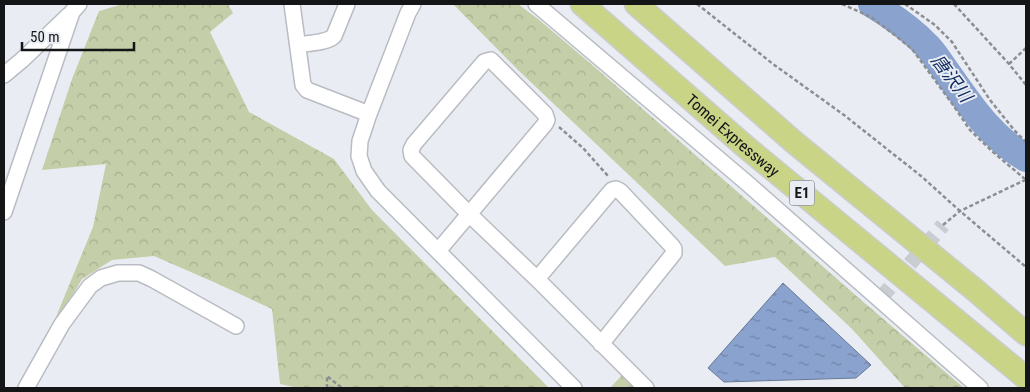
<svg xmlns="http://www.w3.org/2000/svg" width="1030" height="392" font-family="'Roboto Condensed','Noto Sans JP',sans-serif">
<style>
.forest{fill:url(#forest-crowns)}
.water{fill:url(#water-ripples);stroke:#677897}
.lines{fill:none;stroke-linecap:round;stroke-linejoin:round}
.river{stroke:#8aa2ce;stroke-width:28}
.minor-tunnel{stroke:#c9cdd2;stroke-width:15;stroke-dasharray:15 8;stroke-linecap:butt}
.minor-casing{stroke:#b9bcc2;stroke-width:18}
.highway-casing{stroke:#cbcccc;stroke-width:25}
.path{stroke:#8b8e92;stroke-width:2.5;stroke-dasharray:4 2.5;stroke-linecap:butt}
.minor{stroke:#fff;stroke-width:15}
.highway{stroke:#c9d486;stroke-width:22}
.labels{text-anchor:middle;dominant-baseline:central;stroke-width:4;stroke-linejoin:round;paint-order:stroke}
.shield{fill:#e9edf3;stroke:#545659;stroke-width:1}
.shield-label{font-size:15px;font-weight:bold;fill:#141517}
.street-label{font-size:16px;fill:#141517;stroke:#e9edf3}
.water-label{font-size:18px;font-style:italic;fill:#142f64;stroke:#e9edf3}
</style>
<defs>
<pattern id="forest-crowns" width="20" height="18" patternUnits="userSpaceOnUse" patternTransform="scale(1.25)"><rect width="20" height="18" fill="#c4cea8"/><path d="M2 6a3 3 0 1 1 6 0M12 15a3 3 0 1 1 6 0" fill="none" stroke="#a8b090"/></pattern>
<pattern id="water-ripples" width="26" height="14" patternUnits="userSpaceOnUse" patternTransform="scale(1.25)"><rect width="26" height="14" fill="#8aa2ce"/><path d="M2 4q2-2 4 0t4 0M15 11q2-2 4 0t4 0" fill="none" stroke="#7083a6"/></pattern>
</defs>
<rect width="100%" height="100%" fill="#e9edf3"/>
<path class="forest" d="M123 4H228L233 13 210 32 249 112 334 159 372 210 549 388H298L280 384 272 309 216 283 154 256 112 260 82 279 49 334 93 227 106 164 42 170 72 79 99 11Z
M453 4H518L538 19 597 69 860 299 964 388H905L852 329 775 257 725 266 518 70Z
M624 373 638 388H610Z"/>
<path class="water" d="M783 283 871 365 856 378 724 382 708 368Z"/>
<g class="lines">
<path class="river" d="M872 4C892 16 911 29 927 46 935 54 941 65 948 74 971 107 991 137 1026 158"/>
<path class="minor-tunnel" d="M880 299 943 225"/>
<g class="minor-casing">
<path id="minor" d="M292 4 303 85 307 90 369 114
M413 4 408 13 369 114 360 141 359 156 364 171 378 191 574 388
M536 4 747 183 980 388
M298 45C308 43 327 43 334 36L347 4
M4 75 22 60 69 15
M4 212 72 12 79 4
M438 251 545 124 547 120 545 114 491 60 484 62 414 144 411 150 412 156 469 214 537 279 646 388
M537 279 612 190 616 189 620 191 672 246 674 249V253L601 344
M26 388 62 324 90 286 101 278 118 273H139L152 279 236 326"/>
</g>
<g class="highway-casing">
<g id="highway">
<path id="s1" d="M582 4 747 148 1026 378"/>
<path d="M636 4 795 143 975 290 1026 334"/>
</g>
</g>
<path class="path" d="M697 4 773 64 844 115 921 176 960 211 1026 267
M842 4 871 17 896 36 912 49 951 102 970 130 993 152 1026 180
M905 4 935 25 952 42 990 100 1015 131 1026 142
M954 4 1009 64 1026 85
M1009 64 1026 48
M559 127 583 148 608 176
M943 225 960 211 1025 180
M327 388V376L342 388"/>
<use href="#minor" class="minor"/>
<use href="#highway" class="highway"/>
</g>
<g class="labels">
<rect class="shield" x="789.5" y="180.5" width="25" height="25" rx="4"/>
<g class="shield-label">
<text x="802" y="193">E1</text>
</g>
<g class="street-label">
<text stroke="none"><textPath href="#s1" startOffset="200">Tomei Expressway</textPath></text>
</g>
<g class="water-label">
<text transform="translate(952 78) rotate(53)">唐沢川</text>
</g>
</g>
<rect width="1030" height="392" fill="none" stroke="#141517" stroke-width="10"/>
<path d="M22 42v8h112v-8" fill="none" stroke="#141517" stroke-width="2.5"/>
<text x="30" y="42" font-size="15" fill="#141517" stroke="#e9edf3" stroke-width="4" paint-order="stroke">50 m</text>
</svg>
